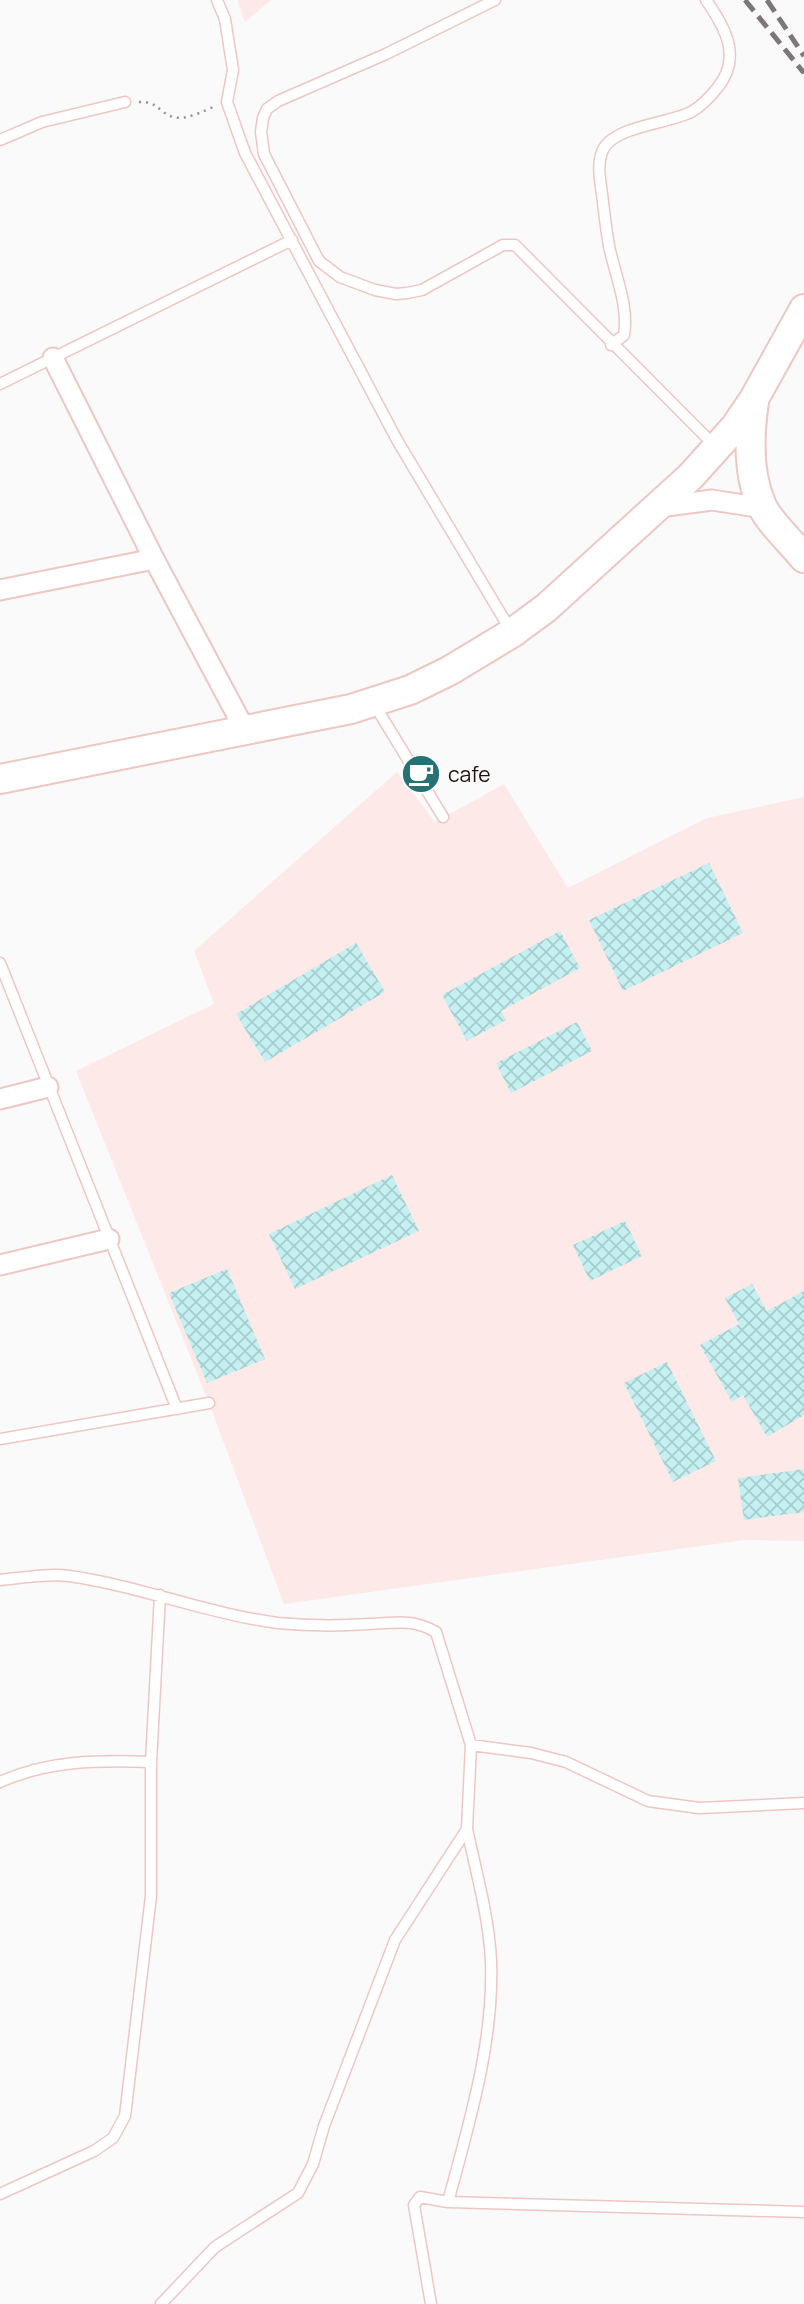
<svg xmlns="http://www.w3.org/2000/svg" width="804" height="2304" font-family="Manrope,sans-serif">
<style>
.built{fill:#fde9e7}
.building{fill:url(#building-cross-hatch)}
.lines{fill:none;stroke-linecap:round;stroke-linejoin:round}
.lane-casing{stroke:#eec7c2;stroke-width:13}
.street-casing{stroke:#eec7c2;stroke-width:23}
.secondary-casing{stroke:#eec7c2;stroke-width:32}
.path{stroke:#989191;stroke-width:2.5;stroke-dasharray:2 5;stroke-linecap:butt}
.lane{stroke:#fff;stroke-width:10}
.street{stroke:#fff;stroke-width:19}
.secondary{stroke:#fff;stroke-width:28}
.rail{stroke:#7f7777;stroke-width:5;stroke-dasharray:14 7;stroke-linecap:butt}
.labels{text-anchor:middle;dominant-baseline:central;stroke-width:6;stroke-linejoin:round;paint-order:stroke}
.poi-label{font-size:21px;fill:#201211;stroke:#fafafa;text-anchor:start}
</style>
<defs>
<pattern id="building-cross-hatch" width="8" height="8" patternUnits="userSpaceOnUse" patternTransform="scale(1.75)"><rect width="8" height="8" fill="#c4f0f1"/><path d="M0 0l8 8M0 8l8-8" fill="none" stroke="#a8cdce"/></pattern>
</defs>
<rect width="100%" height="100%" fill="#fafafa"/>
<path class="built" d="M237 0H271L245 22Z
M397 772 435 822 504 784 568 888 707 818 804 797V1541L744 1540 284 1604 209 1403 76 1071 214 1004 194 951Z"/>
<path class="building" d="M709 863 743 933 623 991 589 920Z
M560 931 580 968 501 1011 506 1020 467 1041 442 995Z
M356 943 385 992 265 1062 236 1014Z
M577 1022 592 1051 511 1093 496 1063Z
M392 1175 419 1231 295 1289 269 1234Z
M625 1221 642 1256 590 1281 573 1245Z
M227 1269 265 1359 207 1383 169 1293Z
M752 1284 767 1311 804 1291V1415L767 1437 743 1395 732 1402 700 1345 739 1324 725 1298Z
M667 1362 716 1461 673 1482 624 1383Z
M804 1469V1512L744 1520 738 1478Z"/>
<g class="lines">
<g class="lane-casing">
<path id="lane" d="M217 0 225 19 233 70 227 102 245 153 397 440 511 631
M495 0 386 54 278 101 267 109 263 118 261 132 264 154 319 261 340 277 375 290 396 294 407 293 422 290 503 245H515L714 445
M0 140 42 122 125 102
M611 345 624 335C629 306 615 275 609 246 606 229 604 211 602 194 600 180 597 165 602 152 611 126 668 124 691 112 702 106 711 96 718 87 742 57 725 27 706 0
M0 384 292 240
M374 704 443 817
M0 963 177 1409
M0 1439 209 1403
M0 1580C22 1578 48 1573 69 1576 140 1586 208 1614 278 1623 308 1626 340 1626 369 1624 396 1623 411 1618 436 1632L471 1745 531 1753 566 1762 648 1801 699 1808 804 1803
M0 1782C49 1760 99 1760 151 1762
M0 2194 94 2151 113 2138 125 2116 151 1896V1762L160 1595
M448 2202 804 2212
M161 2304 215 2247 298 2193 313 2164 324 2126 395 1940 467 1829 471 1745
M431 2304 414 2205 420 2197 448 2202C469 2123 494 2043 491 1961 489 1917 476 1872 467 1829"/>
</g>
<g class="street-casing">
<path id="street" d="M659 507 712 500 763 508
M154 559 245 730
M0 590 154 559 53 358
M0 1099 48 1087
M0 1265 109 1239"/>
</g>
<g class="secondary-casing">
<path id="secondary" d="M754 402C749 435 748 475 762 506 770 523 792 543 804 558
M0 779 351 709 410 690 449 671 512 633 546 608 691 476 735 427 754 399 804 309"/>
</g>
<path class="path" d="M139 102C158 101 158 112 173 117 186 121 205 110 216 106"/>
<use href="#lane" class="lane"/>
<use href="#street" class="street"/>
<use href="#secondary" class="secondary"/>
<path class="rail" d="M745 0 804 73
M767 0 804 56"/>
</g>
<defs>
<g id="cafe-disc" transform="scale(2.0125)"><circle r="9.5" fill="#267174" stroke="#fafafa"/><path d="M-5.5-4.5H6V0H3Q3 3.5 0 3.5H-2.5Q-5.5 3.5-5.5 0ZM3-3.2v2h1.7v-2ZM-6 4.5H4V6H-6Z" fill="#fff"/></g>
</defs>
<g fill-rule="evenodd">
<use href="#cafe-disc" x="421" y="774"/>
</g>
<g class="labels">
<g class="poi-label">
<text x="448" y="774">cafe</text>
</g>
</g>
</svg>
